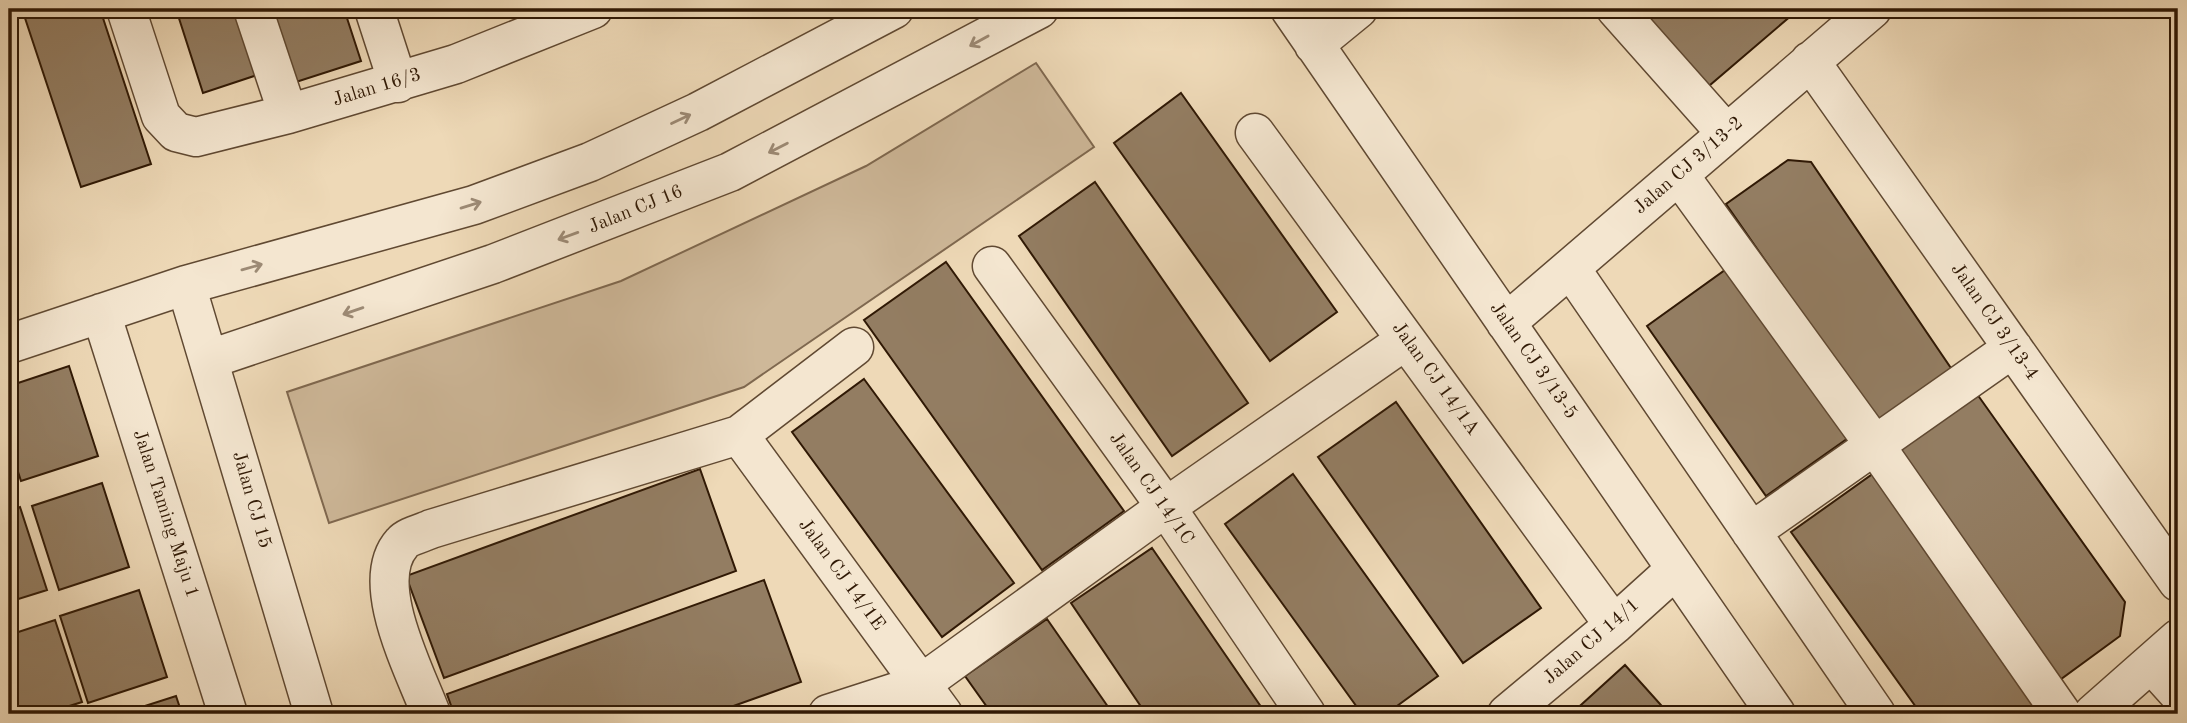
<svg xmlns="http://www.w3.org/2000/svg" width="2187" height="723" font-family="'Old Standard TT',serif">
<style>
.green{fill:#ceb899;stroke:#7f684f;stroke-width:2}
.building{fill:#937d62;stroke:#301905;stroke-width:2}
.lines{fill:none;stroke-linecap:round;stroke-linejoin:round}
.minor-casing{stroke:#604932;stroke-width:41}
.minor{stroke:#f4e6d0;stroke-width:38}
.oneway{stroke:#9c8a75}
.labels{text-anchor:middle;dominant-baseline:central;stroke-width:5;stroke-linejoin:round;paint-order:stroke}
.street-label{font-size:19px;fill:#301905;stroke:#f4e6d0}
</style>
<rect width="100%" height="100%" fill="#eed9b7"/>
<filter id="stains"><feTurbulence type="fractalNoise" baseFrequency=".00286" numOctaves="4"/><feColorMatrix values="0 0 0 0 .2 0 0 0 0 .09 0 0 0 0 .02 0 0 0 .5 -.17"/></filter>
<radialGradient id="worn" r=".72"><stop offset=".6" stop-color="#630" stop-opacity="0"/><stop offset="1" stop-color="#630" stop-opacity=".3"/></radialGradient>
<path class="green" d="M1036 63 1094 147 744 387 329 523 287 392 621 281 866 166Z"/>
<path class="building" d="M22 9H100L151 164 81 187Z
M176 9H246L266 72 203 93Z
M272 9H344L361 61 296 82Z
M425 9H453L428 17Z
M1653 9H1799L1703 91 1641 19Z
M1181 93 1337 312 1270 361 1114 143Z
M1788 160 1811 162 1957 377 1882 429 1726 204Z
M1095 182 1248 403 1172 456 1019 236Z
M946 262 1124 511 1042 570 864 320Z
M1732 265 1851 436 1766 496 1647 326Z
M69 366 98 456 21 481 9 444V386Z
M864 379 1014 583 942 637 792 432Z
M1977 394 2125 602 2120 636 2057 682 1894 453Z
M1396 402 1541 608 1463 663 1318 457Z
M700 469 736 571 444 678 406 576Z
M1874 473 2038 702 2021 714H1921L1791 532Z
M1293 474 1438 676 1386 714H1362L1225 524Z
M102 483 129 567 59 590 32 506Z
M20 507 47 590 9 602V511Z
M1152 548 1266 714H1146L1071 603Z
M764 580 801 682 711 714H454L447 694Z
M139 590 167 677 88 703 60 616Z
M1047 619 1113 714H992L965 676Z
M55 620 82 702 44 714H9V635Z
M1625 665 1669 714H1571Z
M176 696 182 714H120Z"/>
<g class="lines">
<g class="minor-casing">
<path id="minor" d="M126 9 161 116 176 132 196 137 288 114 456 64 593 9
M253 9 288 114
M374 9 398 83
M1290 9 1776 714
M1616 9 1726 133
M1314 45 1358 9
M1810 61 2178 582
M1255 133 1614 625
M1679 175 1874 444 2062 714
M992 266 1166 507 1306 714
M1571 269 1876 714
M186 285 314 714
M101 313 228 714
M1506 323 1872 9
M9 344 186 285 474 205 590 162 698 112 894 9
M210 359 493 264 730 172 1039 9
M739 435 943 714
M1751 532 2013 348
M2151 663 2178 693
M431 714C415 671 367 582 402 543 408 536 423 533 431 529L739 435 854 347
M828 714 921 684 1166 507 1406 340
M1507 714 1614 625 1676 569
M2093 714 2178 639"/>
</g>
<use href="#minor" class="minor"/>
</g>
<defs><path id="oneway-shaft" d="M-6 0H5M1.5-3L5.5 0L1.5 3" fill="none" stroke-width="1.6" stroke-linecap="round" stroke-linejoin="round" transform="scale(1.75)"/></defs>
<g class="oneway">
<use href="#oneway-shaft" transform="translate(979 41) rotate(151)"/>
<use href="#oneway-shaft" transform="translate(681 119) rotate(-25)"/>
<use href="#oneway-shaft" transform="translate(778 148) rotate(153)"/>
<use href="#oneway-shaft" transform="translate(471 205) rotate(-17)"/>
<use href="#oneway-shaft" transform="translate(568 236) rotate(160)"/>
<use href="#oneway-shaft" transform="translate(252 267) rotate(-16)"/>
<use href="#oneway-shaft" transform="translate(353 311) rotate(161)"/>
</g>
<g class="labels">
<g class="street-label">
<text transform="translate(377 88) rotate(-17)">Jalan 16/3</text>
<text transform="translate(1689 166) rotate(-41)">Jalan CJ 3/13-2</text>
<text transform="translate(636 210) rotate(-22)">Jalan CJ 16</text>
<text transform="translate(1994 322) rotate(55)">Jalan CJ 3/13-4</text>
<text transform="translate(1533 361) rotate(55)">Jalan CJ 3/13-5</text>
<text transform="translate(1435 379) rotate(54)">Jalan CJ 14/1A</text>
<text transform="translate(1151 489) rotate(55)">Jalan CJ 14/1C</text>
<text transform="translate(251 500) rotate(74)">Jalan CJ 15</text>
<text transform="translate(165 514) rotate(72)">Jalan Taming Maju 1</text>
<text transform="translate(841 575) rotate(54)">Jalan CJ 14/1E</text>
<text transform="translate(1592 642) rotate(-41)">Jalan CJ 14/1</text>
</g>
</g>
<rect width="2187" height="723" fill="none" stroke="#eed9b7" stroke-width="35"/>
<rect x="10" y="10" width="2166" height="702" fill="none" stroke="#301905" stroke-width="3.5"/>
<rect x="18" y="18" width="2152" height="688" fill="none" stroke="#301905" stroke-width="2"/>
<rect width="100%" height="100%" filter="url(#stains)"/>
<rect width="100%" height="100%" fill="url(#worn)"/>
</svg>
